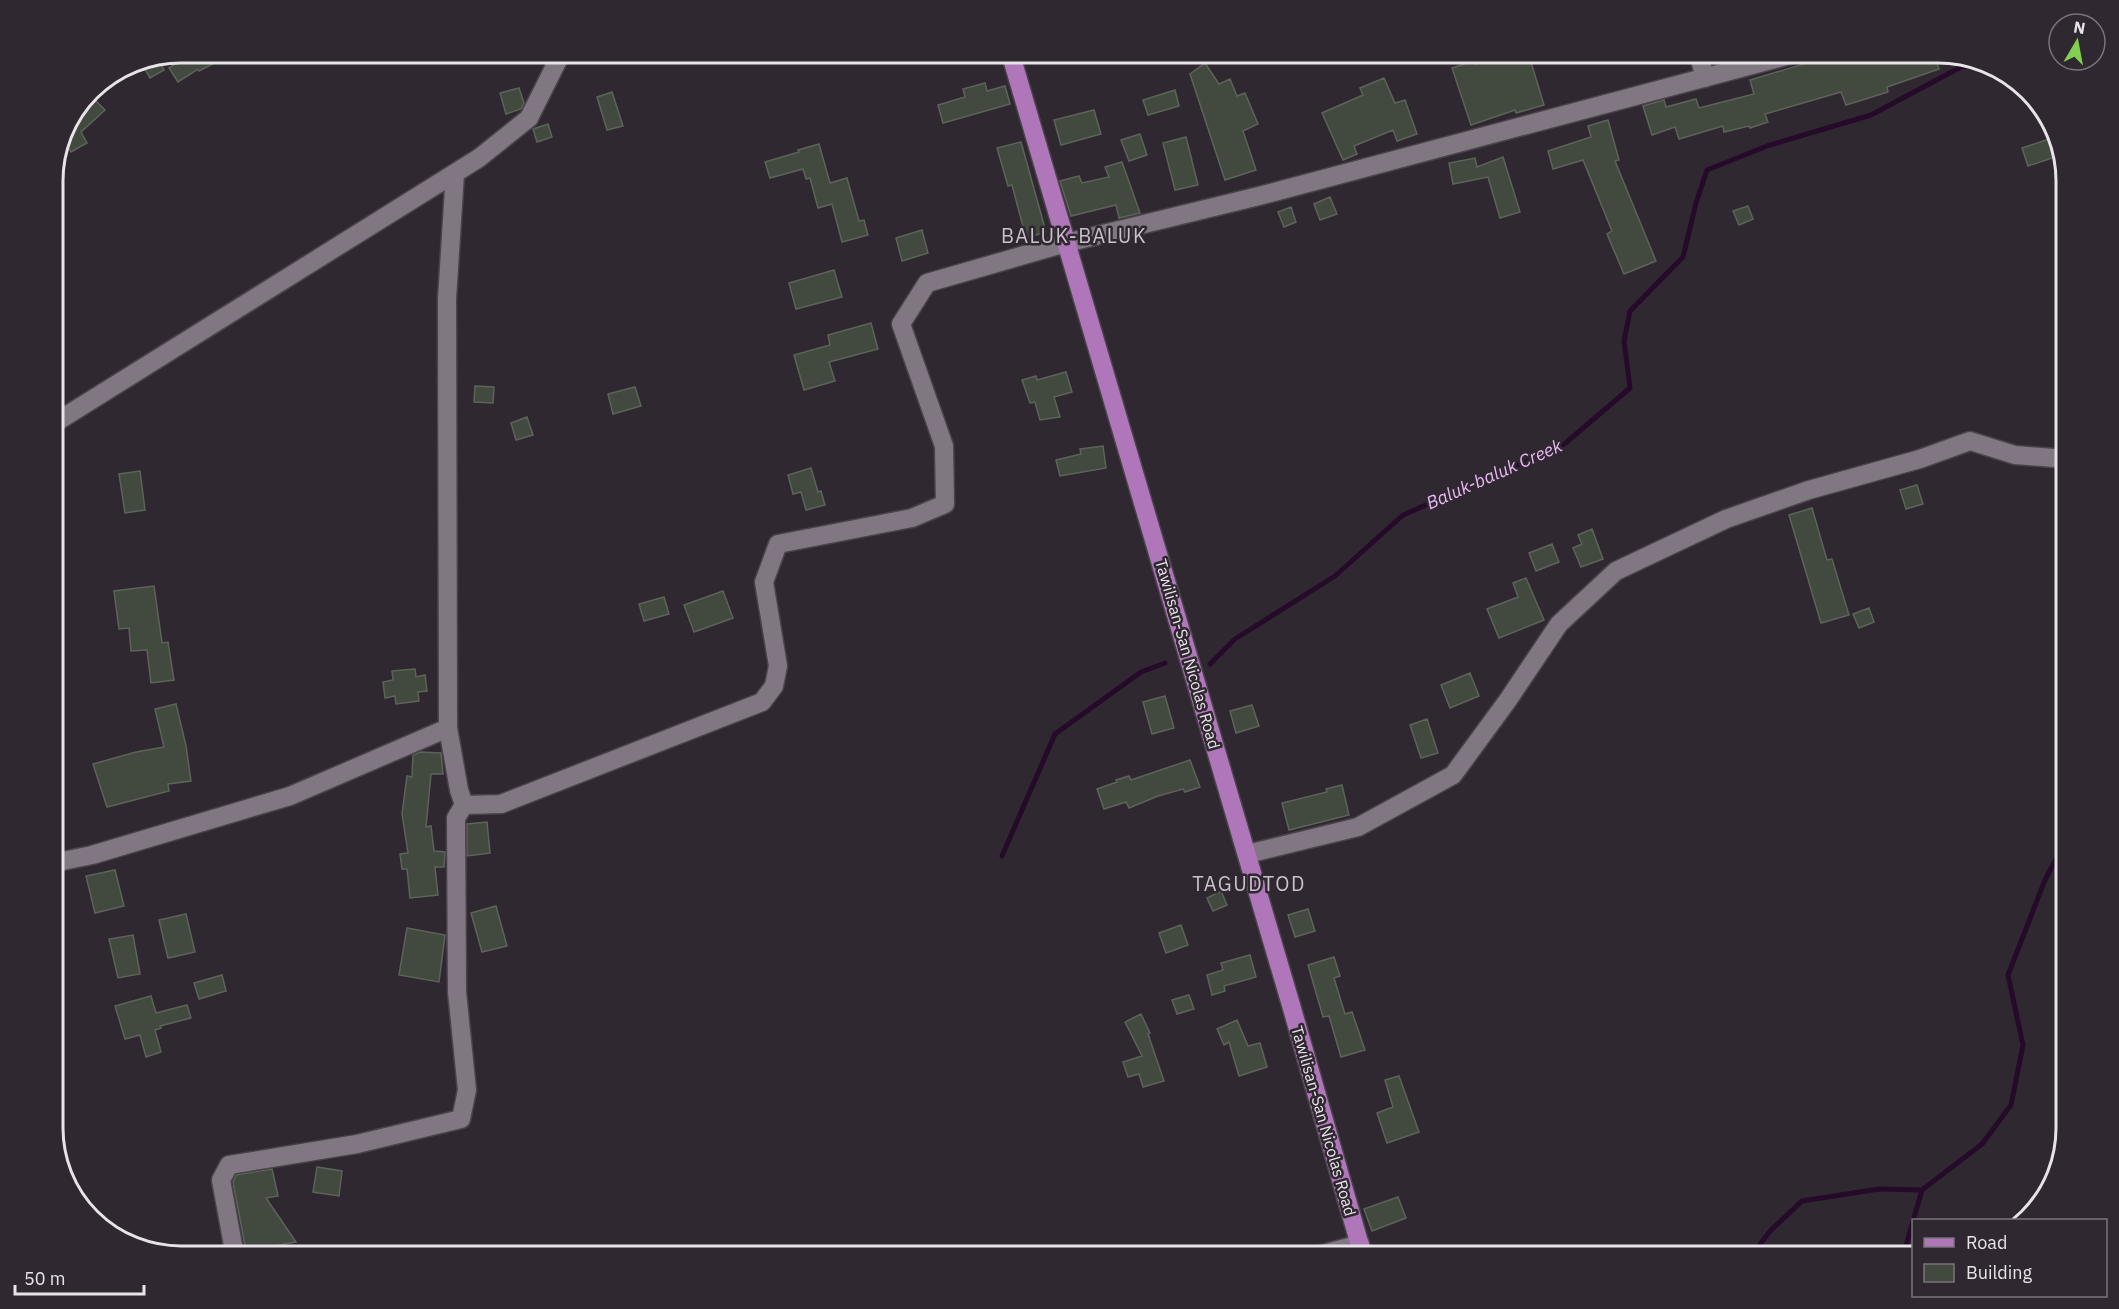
<svg xmlns="http://www.w3.org/2000/svg" width="2119" height="1309" font-family="'IBM Plex Sans',sans-serif">
<style>
.lines{fill:none;stroke-linecap:round;stroke-linejoin:round}
.stream{stroke:#250a2a;stroke-width:5}
.building{fill:#42493e;stroke:#5c6459;stroke-width:1.5}
.minor-casing{stroke:#4a434b;stroke-width:21}
.major-casing{stroke:#4a434b;stroke-width:21}
.minor{stroke:#807782;stroke-width:18}
.major{stroke:#af76ba;stroke-width:18}
.labels{text-anchor:middle;dominant-baseline:central;stroke-width:5;stroke-linejoin:round;paint-order:stroke}
.street-label{font-size:16px;fill:#e8e3e9;stroke:#302831}
.water-label{font-size:18px;font-style:italic;fill:#eab8f4;stroke:#302831}
.quarter-label{font-size:20px;letter-spacing:1.5px;fill:#cbc1cd;stroke:#302831}
.rim{fill:none;stroke:#e8e3e9;stroke-width:3}
</style>
<rect width="100%" height="100%" fill="#302831"/>
<g class="lines">
<path class="stream" d="M1210 664 1235 639 1335 576 1403 515 1562 446 1630 388 1624 341 1630 311 1683 257 1696 203 1707 170 1767 146 1871 115 1961 67 1983 65
M1002 856 1055 734 1141 672 1165 663
M1751 1256 1771 1230 1802 1201 1879 1189 1922 1190 1982 1144 2011 1105 2023 1045 2008 975 2045 880 2066 840
M1903 1256 1922 1190"/>
</g>
<path class="building" d="M194 52H236L199 71 198 69 178 82 169 68Z
M1516 52H1528L1544 105 1516 113 1515 110 1471 125 1452 68 1474 61 1475 64Z
M1844 52H1933L1939 69 1887 87 1888 92 1846 105 1841 92 1765 114 1768 122 1750 128 1749 126 1724 132 1723 126 1679 139 1675 127 1652 135 1643 106 1664 100 1666 107 1696 99 1699 108 1754 94 1750 80Z
M157 57 164 70 150 78 142 64Z
M1205 63 1219 84 1230 79 1237 96 1245 93 1258 124 1243 131 1256 170 1225 180 1190 74Z
M1384 78 1395 103 1405 100 1417 134 1397 141 1393 130 1354 146 1357 154 1343 160 1322 113 1363 95 1360 88Z
M985 83 987 91 1005 86 1010 104 943 123 938 105 965 97 963 89Z
M519 88 524 103 521 109 506 114 500 93Z
M1175 90 1179 106 1148 115 1143 100Z
M612 92 623 126 607 130 597 97Z
M92 97 105 110 81 132 87 143 71 152 62 137 65 126 84 115 79 109Z
M1094 110 1101 134 1061 145 1054 120Z
M1608 120 1619 160 1615 161 1656 261 1624 274 1607 234 1612 231 1583 160 1553 169 1548 151 1591 137 1588 126Z
M548 124 552 137 537 142 533 129Z
M1140 134 1147 155 1129 161 1121 140Z
M1186 137 1198 185 1175 190 1163 143Z
M2055 137 2061 155 2028 166 2022 148Z
M1021 142 1046 232 1026 238 1012 185 1008 186 997 148Z
M819 144 830 183 847 178 859 221 864 220 868 235 842 242 832 204 818 208 810 178 806 179 803 169 770 178 765 162 799 152 798 150Z
M1503 157 1520 212 1500 218 1488 177 1453 184 1449 163 1475 158 1477 167Z
M1122 162 1140 213 1119 218 1116 205 1071 216 1060 181 1079 176 1082 183 1109 177 1105 167Z
M1330 197 1337 214 1320 220 1314 204Z
M1748 206 1753 219 1739 225 1733 211Z
M1291 207 1296 222 1284 227 1278 212Z
M922 230 928 253 902 261 896 238Z
M834 270 842 297 796 309 789 283Z
M871 323 878 349 829 362 835 381 804 390 794 355 830 345 828 335Z
M1066 372 1072 392 1054 397 1060 417 1040 420 1035 402 1030 403 1022 380 1036 376 1037 380Z
M475 386 494 387 493 403 474 402Z
M635 387 641 406 613 414 608 394Z
M527 417 533 435 516 440 511 423Z
M1103 446 1106 468 1060 476 1056 460 1081 454 1080 449Z
M811 468 818 492 821 491 825 505 806 510 801 492 793 494 788 475Z
M140 471 145 510 125 513 119 474Z
M1917 485 1923 504 1906 509 1900 490Z
M1812 508 1827 560 1832 559 1849 615 1821 623 1789 515Z
M1592 529 1603 559 1581 567 1573 548 1582 544 1578 535Z
M1552 544 1559 562 1536 571 1529 553Z
M1526 578 1544 620 1499 638 1487 609 1518 597 1513 583Z
M154 586 162 643 168 642 174 680 151 683 147 650 131 651 129 628 119 629 114 591Z
M723 591 733 618 694 632 684 605Z
M664 597 669 614 644 621 639 604Z
M1869 608 1874 622 1859 628 1853 614Z
M415 669 416 677 425 675 427 691 418 692 419 701 396 704 395 696 385 698 383 682 393 680 392 671Z
M1470 673 1479 696 1450 708 1441 685Z
M1165 696 1174 728 1152 734 1143 702Z
M176 704 186 746 191 781 168 784 169 791 107 807 93 764 136 752 164 747 155 709Z
M1252 705 1259 726 1236 733 1230 711Z
M1427 719 1438 753 1421 758 1410 725Z
M420 752 441 753 443 774H431L426 827 431 826 434 851 445 852 444 867H435L438 895 410 898 407 869H402L400 854 408 853 402 814 407 776 412 777 413 755Z
M1190 760 1200 787 1185 792 1183 789 1158 796 1129 808 1126 802 1104 809 1097 789 1117 782 1116 780 1129 776 1131 780Z
M1342 785 1349 815 1289 830 1282 803 1327 792 1326 789Z
M487 822 490 853 467 856V824Z
M115 870 124 906 95 913 86 876Z
M1221 891 1227 905 1213 911 1207 898Z
M496 906 507 946 482 952 471 913Z
M1308 909 1315 931 1295 937 1288 915Z
M186 914 195 952 168 958 159 920Z
M1181 925 1188 945 1166 953 1159 933Z
M407 928 445 935 439 982 399 975Z
M133 935 140 974 118 978 109 939Z
M1250 955 1256 977 1224 986 1225 991 1212 995 1207 975 1223 970 1221 963Z
M1334 957 1340 976 1334 978 1345 1014 1352 1012 1365 1050 1341 1057 1329 1016 1323 1017 1308 965Z
M222 975 226 991 199 999 194 983Z
M1189 995 1194 1009 1177 1014 1172 1000Z
M151 996 156 1013 187 1005 191 1018 160 1026 161 1028 155 1030 161 1052 146 1057 140 1035 125 1039 115 1006Z
M1141 1014 1150 1033 1148 1034 1164 1081 1143 1087 1139 1074 1128 1077 1123 1062 1142 1056 1125 1022Z
M1237 1020 1248 1046 1260 1043 1267 1067 1239 1076 1229 1042 1224 1045 1217 1029Z
M1399 1076 1419 1132 1387 1143 1377 1113 1393 1107 1385 1080Z
M317 1167 342 1171 339 1196 313 1192Z
M272 1169 278 1196 266 1198 296 1242 246 1251 233 1182 236 1175Z
M1398 1197 1406 1218 1372 1231 1364 1209Z"/>
<g class="lines">
<g class="minor-casing">
<path id="minor" d="M562 52 529 118 479 158 455 173 447 299 448 728 459 790 464 805 501 804 762 702 774 686 778 666 764 582 778 544 912 518 945 504 944 446 901 324 927 283 1066 243 1259 196 1801 52
M1698 52 1705 78
M53 424 455 173
M1247 854 1358 827 1453 775 1508 700 1559 624 1616 571 1726 519 1809 490 1920 459 1970 441 2015 455 2066 459
M53 863 92 855 290 796 448 728
M235 1256 221 1180 229 1165 357 1144 461 1119 467 1090 457 992 456 818 464 805
M1316 1256 1360 1244"/>
</g>
<g class="major-casing">
<path id="major" d="M1010 52 1291 1005 1363 1256"/>
</g>
<use href="#minor" class="minor"/>
<use href="#major" class="major"/>
</g>
<g class="labels">
<g class="street-label">
<text transform="translate(1188 654) rotate(74)">Tawilisan-San Nicolas Road</text>
<text transform="translate(1324 1121) rotate(74)">Tawilisan-San Nicolas Road</text>
</g>
<g class="water-label">
<text transform="translate(1494 474) rotate(-24)">Baluk-baluk Creek</text>
</g>
<g class="quarter-label">
<text x="1074" y="235">BALUK-BALUK</text>
<text x="1249" y="883">TAGUDTOD</text>
</g>
</g>
<path d="M0 0H2119V1309H0ZM181 63H1938A118 118 0 0 1 2056 181V1128A118 118 0 0 1 1938 1246H181A118 118 0 0 1 63 1128V181A118 118 0 0 1 181 63Z" fill="#302831" fill-rule="evenodd"/>
<path class="rim" d="M181 63H1938A118 118 0 0 1 2056 181V1128A118 118 0 0 1 1938 1246H181A118 118 0 0 1 63 1128V181A118 118 0 0 1 181 63Z"/>
<rect x="1912" y="1219" width="195" height="78" fill="#302831" stroke="#7a737b" stroke-width="1.5"/>
<rect x="1924" y="1238" width="30" height="9" fill="#af76ba" stroke="#7a737b" stroke-width="1.5"/>
<text x="1966" y="1249" font-size="18" fill="#e8e3e9">Road</text>
<rect x="1924" y="1264" width="30" height="18" fill="#42493e" stroke="#7a737b" stroke-width="1.5"/>
<text x="1966" y="1279" font-size="18" fill="#e8e3e9">Building</text>
<g transform="translate(2077 42) rotate(10)"><circle r="28" fill="#302831" stroke="#7a737b" stroke-width="1.5"/>
<path d="M0-4.5L10 22L0 15L-10 22Z" fill="#82d04f"/>
<text y="-9" font-size="16" font-weight="bold" text-anchor="middle" fill="#e8e3e9">N</text>
</g>
<path d="M15 1285v9h129v-9" fill="none" stroke="#e8e3e9" stroke-width="3"/>
<text x="24" y="1285" font-size="18" fill="#e8e3e9" stroke="#302831" stroke-width="4.5" paint-order="stroke">50 m</text>
</svg>
